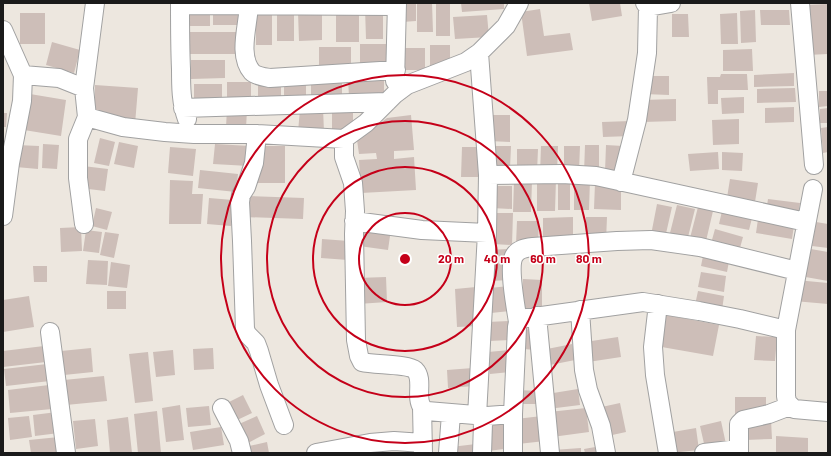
<svg xmlns="http://www.w3.org/2000/svg" width="831" height="456" font-family="Barlow,sans-serif">
<style>
.building{fill:#cdbeb8}
.lines{fill:none;stroke-linecap:round;stroke-linejoin:round}
.minor-casing{stroke:#a1a1a1;stroke-width:20}
.minor{stroke:#fff;stroke-width:18}
.ring{fill:none;stroke:#c50019;stroke-width:2}
.centre{fill:#c50019;stroke:#fff;stroke-width:2}
.ring-label{font-size:12px;text-anchor:middle;font-weight:bold;fill:#c50019;stroke:#fff;stroke-width:3;stroke-linejoin:round;paint-order:stroke}
</style>
<rect width="100%" height="100%" fill="#ede7df"/>
<path class="building" d="M402 3H416V21L402 22Z
M417 3H432L433 32H417Z
M436 3H450V36H436Z
M461 3H504V9L462 12Z
M589 3H620L622 16 592 21Z
M828 4V54L807 55 804 5Z
M365 8H383V39H366Z
M213 9H242V25H213Z
M540 9 544 36 570 33 573 50 527 56 521 12Z
M186 10H210V26H186Z
M277 10H294V41H277Z
M755 10 756 42 741 43 740 11Z
M760 10H789L790 25H761Z
M256 11H272V45H256Z
M336 11H359V42H336Z
M298 12H322V40L299 41Z
M20 13H45V44H20Z
M737 13 738 44H721L720 14Z
M672 14H688L689 37H672Z
M487 15 489 37 455 39 453 17Z
M188 32H240L241 54H188Z
M52 42 80 50 74 73 46 65Z
M360 44H389V66H360Z
M430 45H450V67H430Z
M319 47H351V70L319 71Z
M403 48H425V70H403Z
M752 49 753 71H723V50Z
M191 60H225V78L191 79Z
M794 73V86L754 87V75Z
M721 74H747L748 90H718V104H708L707 77H720Z
M645 76H669V95L644 94Z
M384 77V95L349 97 348 78Z
M258 81H281V100H258Z
M227 82H251V101H227Z
M311 82H342V101L311 102Z
M194 84H222V101L194 102Z
M284 84H306V101L284 102Z
M95 85 138 88 135 124 95 111Z
M795 88 796 102 757 103V89Z
M819 91H828V106L819 107Z
M30 94 66 100 61 136 24 130Z
M744 97V113L722 114 721 98Z
M676 99V121L643 122 642 100Z
M332 107H353V130H332Z
M794 107V122L765 123V108Z
M323 108 324 132H298L300 109Z
M828 108V123H820V109Z
M227 109 247 110 246 128 226 127Z
M3 113H7L6 127H3Z
M411 115 414 150 394 151V159L414 157 416 190 361 193 359 160 377 159 376 153 359 154 357 140 387 118Z
M490 115H510V142L489 141Z
M739 119V144L713 145 712 120Z
M631 121V136L603 137 602 122Z
M828 127V152L823 153 821 128Z
M100 138 115 142 109 166 94 163Z
M119 142 138 146 134 168 114 164Z
M43 144 59 145 57 169 42 168Z
M215 144 250 146 249 166 213 164Z
M17 145 39 146 38 169 16 167Z
M585 145H599V173H584Z
M606 145 623 146V172H605Z
M258 146H285V183H258Z
M490 146H511L510 169H490Z
M541 146H558L557 174H540Z
M564 146H580L579 171 564 170Z
M170 147 196 149 193 176 168 173Z
M462 147H481V177H461Z
M517 149H538L537 172H517Z
M718 152 719 169 690 171 688 154Z
M722 152 743 153 742 171 722 170Z
M83 166 108 169 105 191 80 188Z
M200 170 238 174 236 192 198 188Z
M537 179H556L555 211H537Z
M730 179 758 183 754 208 726 204Z
M170 180 193 181 192 194H203L201 224H169Z
M558 180H570V210H558Z
M574 180H590L589 210H574Z
M514 181H532L531 212H513Z
M595 183H621V210L594 209Z
M492 186H512V209L492 208Z
M245 196 304 198 303 219 244 217Z
M209 198 233 200 231 226 207 224Z
M768 199 800 203 798 215 766 212Z
M657 204 672 207 665 238 651 235Z
M677 205 695 209 687 241 669 237Z
M698 207 713 211 706 241 690 238Z
M96 208 112 212 107 230 92 226Z
M722 211 752 218 749 230 719 224Z
M493 213H513L512 245 493 244Z
M573 217V242H543V218Z
M586 217H607L606 241 586 240Z
M758 219 794 225 792 239 756 233Z
M517 221H539L538 245 516 244Z
M816 222 828 224V248L812 246Z
M362 225 391 229 388 250 359 246Z
M81 227 82 251 61 252 60 228Z
M715 229 743 237 738 255 710 247Z
M86 230 102 232 99 253 83 251Z
M105 232 119 234 114 258 100 255Z
M322 239 349 241 348 260 321 258Z
M805 248 828 252V281L800 276Z
M508 249 509 280 491 281 489 250Z
M704 251 730 256 727 272 701 266Z
M88 260 108 261 107 285 86 284Z
M111 262 130 265 127 288 108 286Z
M33 266H47V282H34Z
M701 272 726 276 724 292 698 287Z
M386 277 387 302 358 304 357 278Z
M523 279 542 280V310L522 309Z
M796 280 828 283V304L794 301Z
M509 286 511 311 491 313 490 288Z
M476 287 478 326 457 327 455 289Z
M107 291H126V309H107Z
M698 291 724 296 722 310 695 305Z
M29 296 34 327 3 332V300Z
M662 314 719 325 713 356 656 346Z
M509 321 510 340 489 341 487 322Z
M534 328 535 350 524 349V330Z
M756 336 777 337 775 361 754 360Z
M618 337 621 357 588 362 585 342Z
M572 344 575 360 545 366 542 350Z
M44 346 46 362 3 367V351Z
M91 348 93 372 64 375 61 351Z
M213 348 214 369 194 370 193 349Z
M173 350 175 375 156 377 153 352Z
M511 350V372L490 374 488 352Z
M148 352 153 401 135 403 129 354Z
M47 364 50 381 6 386 4 369Z
M473 368 474 386 448 388 447 370Z
M104 376 107 401 66 405 64 380Z
M49 385 52 409 10 413 8 390Z
M578 389 580 405 548 409 547 394Z
M517 390 540 391V404H517Z
M243 395 252 413 233 422 225 404Z
M735 397H766V414H735Z
M620 403 626 432 603 437 597 408Z
M180 405 184 440 166 442 162 408Z
M209 406 211 425 188 427 186 408Z
M586 408 589 432 552 437 549 412Z
M157 411 161 453H138L134 414Z
M57 412 59 433 35 436 33 415Z
M29 416 32 437 10 440 8 418Z
M257 416 265 434 248 443 239 424Z
M542 416 545 441 518 444 516 419Z
M128 417 132 453H110L107 420Z
M95 419 98 446 76 449 73 421Z
M771 420 772 439 745 440 744 421Z
M508 421 511 448 488 451 485 424Z
M721 421 726 444 705 448 700 426Z
M221 427 224 445 193 450 190 432Z
M696 428 699 450 670 453 667 433Z
M776 436 808 438V453H776Z
M59 437 61 453H31L29 440Z
M267 442 269 453H251L249 446Z
M476 444 477 453H451V447Z
M601 446 602 453H585L584 449Z
M581 448V453H554L553 450Z"/>
<g class="lines">
<g class="minor-casing">
<path id="minor" d="M180 3C180 25 180 47 181 69 181 86 181 103 187 119
M249 3C249 23 237 55 252 72 256 76 264 77 270 78L396 70
M645 3 648 7 671 3
M800 3 814 165
M180 5 397 6
M3 30 23 75 59 78 84 88 87 117 123 127 165 132 194 134H257L344 139 366 123 395 94 407 85 466 62 479 53 506 26 519 3
M395 81 397 3
M84 88 95 3
M183 108 387 102
M257 134 254 163 246 187 241 195 240 202 242 241 245 329 247 334 256 343 259 351 269 385 284 425
M344 139V157L353 183 355 211 354 234 356 340 359 356 362 362C374 365 408 364 415 370 424 379 415 397 422 407 423 409 426 410 427 411L487 416
M488 175 562 174 596 176 806 222
M621 182 637 120 647 53 648 7
M813 189 786 330V396L787 402 794 409 828 412
M3 216 10 163 22 101 23 75
M354 221 422 230 487 233
M84 224 78 178V139L87 117
M658 304 653 347 655 375 668 453
M580 310 584 370 588 390 601 426 606 453
M537 316 550 453
M518 322C516 309 508 267 514 256 518 249 525 248 533 247L617 241 651 240 700 247 797 271
M50 332 66 453
M422 407 423 453
M222 408 239 441 242 453
M477 416 487 233 488 175 479 53
M316 453 370 443 394 441 423 443
M448 453 451 414
M482 453 483 423 487 416 513 414 517 327 518 322 520 319 643 302 699 311 740 319 786 330
M513 453V414
M704 453 739 449
M739 453V424L743 420 769 414 790 406"/>
</g>
<use href="#minor" class="minor"/>
</g>
<g class="ring">
<circle cx="405" cy="259" r="46"/>
<circle cx="405" cy="259" r="92"/>
<circle cx="405" cy="259" r="138"/>
<circle cx="405" cy="259" r="184"/>
</g>
<circle cx="405" cy="259" r="6" class="centre"/>
<g class="ring-label">
<text x="451" y="263">20 m</text>
<text x="497" y="263">40 m</text>
<text x="543" y="263">60 m</text>
<text x="589" y="263">80 m</text>
</g>
<rect width="831" height="456" fill="none" stroke="#1a1a1a" stroke-width="8"/>
</svg>
